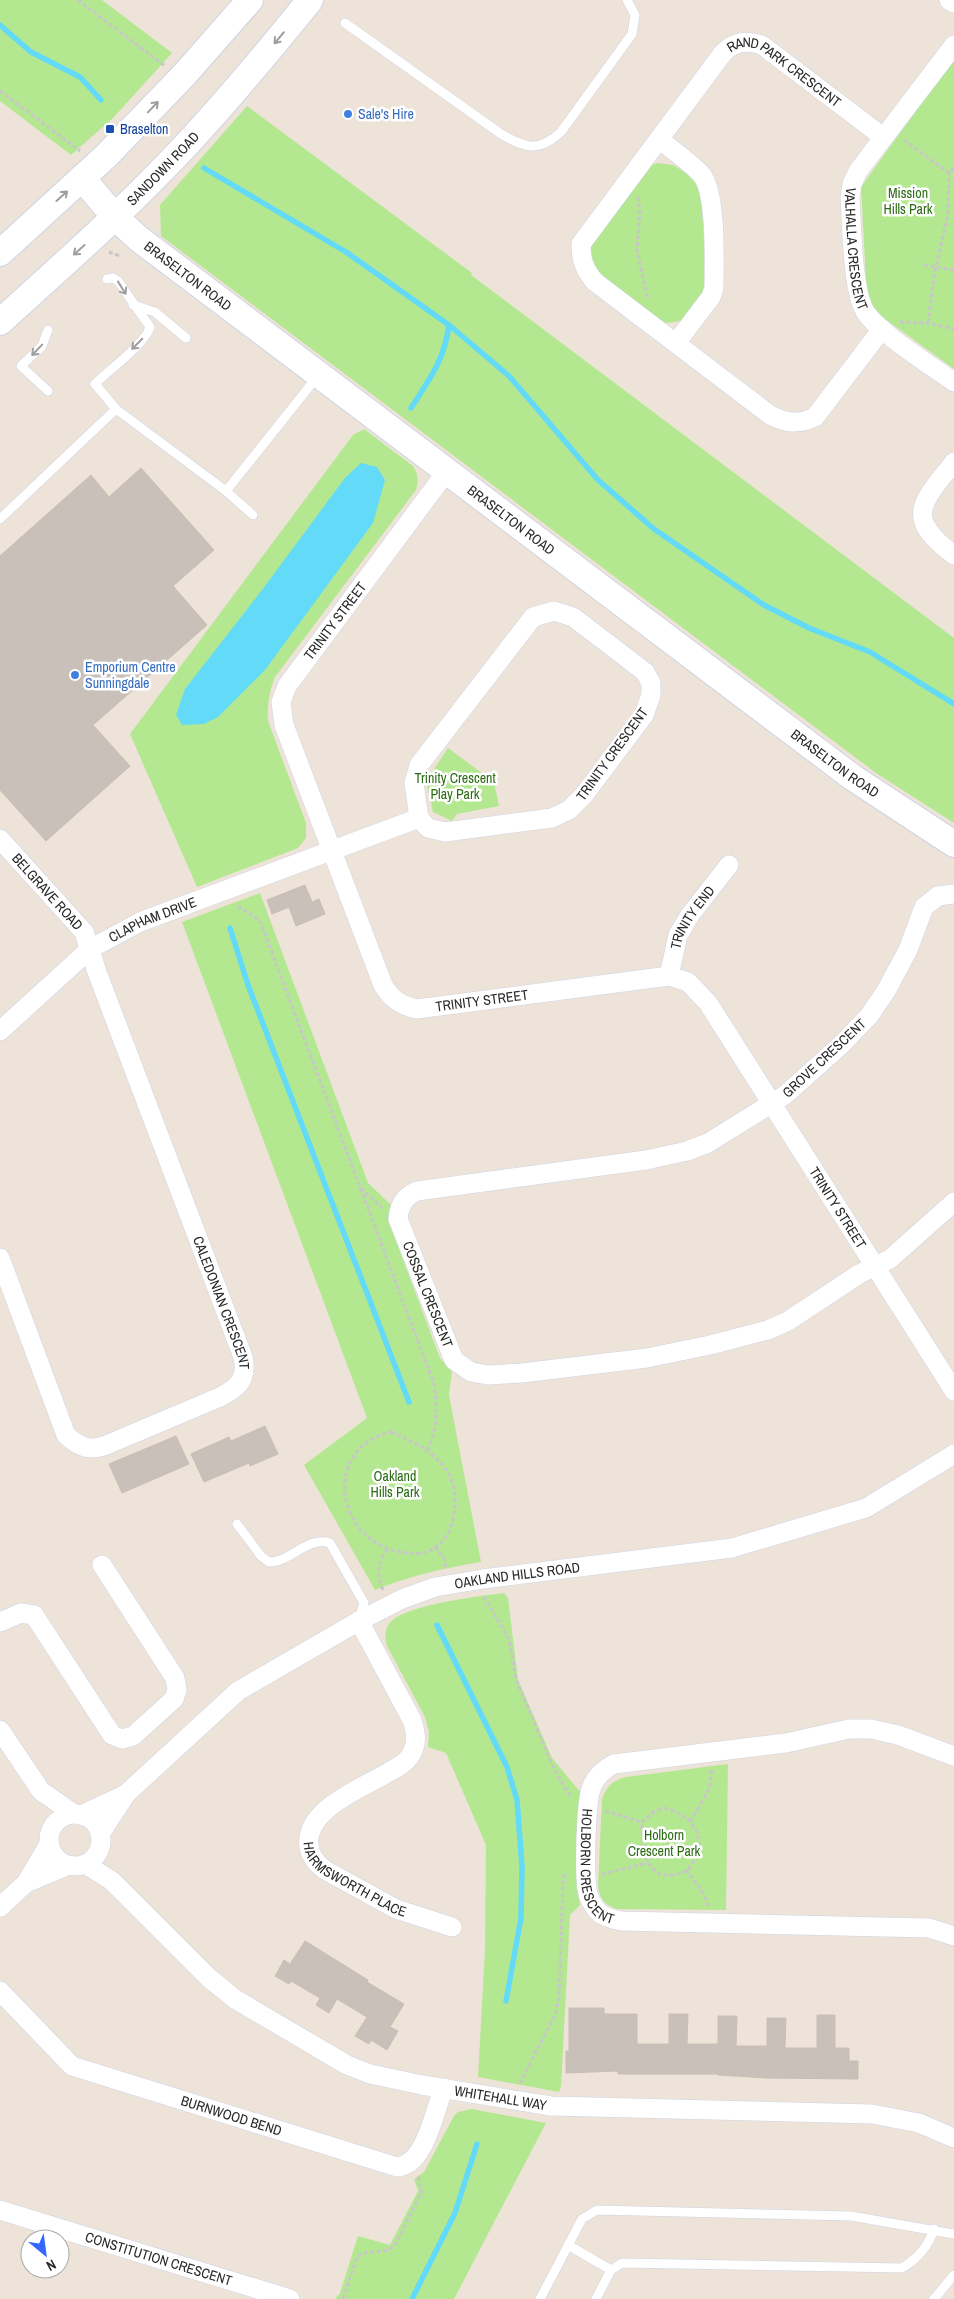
<svg xmlns="http://www.w3.org/2000/svg" width="954" height="2299" font-family="'Archivo Narrow',sans-serif">
<style>
.green{fill:#b4e890}
.water{fill:#62daf8}
.lines{fill:none;stroke-linecap:round;stroke-linejoin:round}
.stream{stroke:#62daf8;stroke-width:5.5}
.building{fill:#c8c0b9;stroke:#c8bfb3}
.lane-casing{stroke:#ced4e3;stroke-width:10}
.street-casing{stroke:#ced4e3;stroke-width:20}
.secondary-casing{stroke:#ced4e3;stroke-width:28}
.path{stroke:#c7c7c7;stroke-width:3;stroke-dasharray:4 2.5;stroke-linecap:butt}
.lane{stroke:#fff;stroke-width:9}
.street{stroke:#fff;stroke-width:19}
.secondary{stroke:#fff;stroke-width:26}
.oneway{stroke:#9f9f9f}
.shop-dot{fill:#3f7fe0;stroke:#fff;stroke-width:2}
.transit-dot{fill:#1a4fb4;stroke:#fff;stroke-width:2}
.labels{text-anchor:middle;dominant-baseline:central;stroke-width:5;stroke-linejoin:round;paint-order:stroke}
.street-label{font-size:14px;fill:#292929;stroke:#fff}
.shop-label{font-size:14px;fill:#366cbe;stroke:#fff;text-anchor:start}
.transit-label{font-size:14px;fill:#164399;stroke:#fff;text-anchor:start}
.park-label{font-size:14px;fill:#2b6b14;stroke:#fff}
</style>
<rect width="100%" height="100%" fill="#ede3d9"/>
<path class="green" d="M0 0H102L172 53 113 118 71 155 0 101Z
M954 58V369L877 313 867 299 861 187Z
M247 106 472 273 471 275 954 638V823L876 773 161 236 160 205Z
M658 163 673 165 688 174 701 190 707 288 681 321 666 323 658 321 595 274 587 256 591 241 651 165Z
M364 429 413 466C418 474 419 481 416 490L275 677C269 692 267 705 268 721L306 823V838L298 848 197 887 130 734 353 435Z
M448 748 494 782 499 806 457 814 452 821 433 812 426 781Z
M260 893 368 1183 391 1205 390 1225 440 1358 452 1372 449 1395 481 1562C444 1568 410 1576 375 1590L304 1465 367 1418 182 922Z
M504 1593 508 1598 518 1680 552 1758 581 1793 577 1890 580 1905 570 1915 561 2086 559 2092 478 2077 485 1950 486 1845 446 1753 428 1747 429 1732 425 1717 387 1646C385 1639 384 1631 389 1624 402 1605 480 1596 504 1593Z
M728 1764 726 1910 616 1909C604 1904 599 1898 598 1885L602 1799C606 1787 613 1780 626 1777Z
M472 2109 546 2123 454 2299H335L340 2293 358 2236 390 2245 418 2191 414 2179 424 2172 454 2116 458 2112Z"/>
<path class="water" d="M361 463 377 467 385 480 373 523 265 670 218 717 204 724 182 725 176 715 185 689 259 594 345 478Z"/>
<g class="lines">
<path class="stream" d="M0 25 31 52 80 77 101 100
M204 168 346 252 449 325 509 376 598 480 654 529 764 605 809 628 870 652 954 704
M411 408C430 378 444 361 449 325
M230 928 248 985 409 1402
M437 1625 507 1767 517 1800 522 1866 521 1918 506 2001
M412 2299 455 2213 477 2144"/>
</g>
<path class="building" d="M141 468 214 550 173 586 207 625 93 725 130 766 46 841 0 790V556L91 475 109 497Z
M305 885 312 902 319 899 325 914 296 926 289 907 272 914 267 900Z
M265 1426 278 1454 250 1466 249 1463 204 1482 191 1454 229 1437 231 1441Z
M176 1436 189 1464 122 1493 109 1464Z
M305 1941 368 1980 367 1982 404 2004 390 2027 398 2031 387 2050 371 2040 369 2044 355 2036 367 2017 337 1999 329 2013 316 2005 320 1998 291 1981 289 1984 275 1976 284 1960 290 1964Z
M569 2008H604V2014H637V2044H669V2014H688L687 2044H718V2016H737L736 2046H767V2018H786L785 2048H817V2015H835V2048H849V2061H858V2079L767 2078 718 2075V2074H618V2071L566 2073V2051H569Z"/>
<g class="lines">
<g class="lane-casing">
<path id="lane" d="M345 23 501 134C526 148 538 153 561 132L632 34 635 15 627 0
M107 279 113 278 118 281 150 327C146 343 108 371 95 384L116 409
M133 305 155 312 186 338
M48 391 21 366 42 346 48 330
M226 491 253 515
M0 519 116 409 226 491 317 377
M237 1524 261 1556 269 1562C291 1562 307 1536 330 1543L364 1603 359 1619
M568 2245 611 2270
M540 2299 582 2219 597 2210 851 2216 954 2234
M596 2299 611 2270 622 2263 902 2268C918 2258 928 2247 934 2229
M934 2299 954 2275"/>
</g>
<g class="street-casing">
<g id="street">
<path d="M949 0 954 3"/>
<path id="s1" d="M954 45 858 171 852 184 850 198C852 225 852 293 866 313 882 335 930 365 954 382"/>
<path d="M659 139C672 150 689 161 701 174 717 192 714 262 714 288L711 297 676 343"/>
<path id="s2" d="M882 329 815 417C798 425 786 423 770 415L595 282C584 269 581 260 581 244L723 53C735 41 746 40 762 45L883 137"/>
<path d="M954 462C922 503 903 517 954 555"/>
<path id="s3" d="M447 471 287 686 281 702 284 725 383 985C391 999 401 1006 417 1009L669 976 688 982 708 1003 954 1391"/>
<path id="s4" d="M0 839 84 932 97 972 243 1357C248 1379 238 1388 220 1397L104 1446C88 1451 78 1446 66 1435L0 1258"/>
<path id="s5" d="M954 894 938 896 924 907 908 950 886 991 869 1016 841 1045 785 1095 708 1143 687 1151 646 1160 417 1191C405 1196 399 1205 398 1219L454 1360 471 1372 488 1375 522 1373 647 1358 710 1345 768 1330 788 1321 859 1274 890 1259 954 1202"/>
<path id="s6" d="M669 976 678 935 690 915 729 865"/>
<path id="s7" d="M0 1031 90 949 140 922 419 818 414 783 419 765 533 617 554 611 573 617 645 672 651 683V695L644 715 584 795 569 810 552 818 445 832 428 828 419 818"/>
<path id="s8" d="M359 1621 412 1720C416 1733 418 1744 410 1756 405 1764 396 1768 389 1772 364 1787 313 1806 309 1838 307 1852 314 1862 325 1870L396 1909 452 1927"/>
<path d="M0 1622 21 1613 34 1615 112 1735 122 1739 133 1736 174 1699 177 1690 175 1678 102 1565"/>
<path d="M0 1730 41 1791 74 1814"/>
<path id="s9" d="M954 1756 898 1735 871 1729H849L786 1743 614 1764C604 1769 595 1777 591 1789 586 1804 585 1860 586 1878 586 1888 589 1900 595 1908 601 1917 612 1919 622 1921L929 1928 954 1936"/>
<circle cx="75" cy="1840" r="26"/>
<path d="M81 1815 126 1794"/>
<path id="s10" d="M100 1834 126 1794 238 1691 359 1621 402 1599 435 1587 483 1579 732 1548 866 1508 954 1454"/>
<path id="s11" d="M85 1864 112 1881 209 1978 235 1999 347 2065 370 2074 422 2085 551 2106 872 2114 919 2123 954 2138"/>
<path d="M26 1883 69 1865"/>
<path d="M0 1907 26 1883 49 1844"/>
<path id="s12" d="M0 1991 72 2066 397 2167C426 2165 434 2110 444 2088"/>
<path id="s13" d="M0 2210 290 2299"/>
</g>
</g>
<g class="secondary-casing">
<g id="secondary">
<path id="s14" d="M82 178 115 217 139 239 852 777 954 844"/>
<path d="M0 253 106 156 185 74 250 0"/>
<path id="s15" d="M0 322C56 271 113 221 166 166 217 114 264 57 310 0"/>
</g>
</g>
<path class="path" d="M78 0 165 66
M0 91 80 151
M904 140 949 173 954 168
M638 197 640 210 637 251 648 299
M109 252 120 256
M924 265 954 270
M900 322 928 323 954 329
M928 323 934 276 948 214 949 173
M238 906 260 921 434 1384C438 1409 437 1428 427 1452
M361 1188 382 1208
M391 1432C430 1448 464 1470 453 1518 451 1530 444 1542 433 1549 423 1555 411 1554 400 1552 333 1539 323 1447 391 1432Z
M435 1547 444 1558 446 1568
M383 1590C376 1575 378 1563 387 1549
M484 1597 509 1639 516 1679 554 1769 571 1798
M664 1808C693 1814 710 1840 690 1867 686 1872 679 1874 673 1875 643 1879 642 1843 642 1822L654 1812Z
M605 1811 642 1822
M691 1821 709 1789 712 1770
M686 1870 703 1893 708 1906
M602 1874 647 1863
M520 2083 556 2013 559 1997 563 1882 564 1876 568 1873
M343 2299 357 2257 365 2253 389 2250 397 2242 422 2191 418 2177"/>
<use href="#lane" class="lane"/>
<use href="#street" class="street"/>
<use href="#secondary" class="secondary"/>
</g>
<defs><path id="oneway-shaft" d="M-6 0H5M1.5-3L5.5 0L1.5 3" fill="none" stroke-width="1.6" stroke-linecap="round" stroke-linejoin="round" transform="scale(1.25)"/></defs>
<g class="oneway">
<use href="#oneway-shaft" transform="translate(279 38) rotate(130)"/>
<use href="#oneway-shaft" transform="translate(153 107) rotate(-46)"/>
<use href="#oneway-shaft" transform="translate(62 196) rotate(-42)"/>
<use href="#oneway-shaft" transform="translate(79 250) rotate(138)"/>
<use href="#oneway-shaft" transform="translate(122 288) rotate(58)"/>
<use href="#oneway-shaft" transform="translate(137 344) rotate(135)"/>
<use href="#oneway-shaft" transform="translate(37 350) rotate(134)"/>
</g>
<g class="shop-dot">
<circle cx="348" cy="114" r="5"/>
<circle cx="75" cy="675" r="5"/>
</g>
<rect class="transit-dot" x="105" y="124" width="10" height="10" rx="2.5"/>
<g class="labels">
<g class="street-label">
<text stroke="none"><textPath href="#s2" startOffset="730">RAND PARK CRESCENT</textPath></text>
<text stroke="none"><textPath href="#s15" startOffset="224">SANDOWN ROAD</textPath></text>
<text stroke="none"><textPath href="#s1" startOffset="238">VALHALLA CRESCENT</textPath></text>
<text stroke="none"><textPath href="#s14" startOffset="145">BRASELTON ROAD</textPath></text>
<text stroke="none"><textPath href="#s14" startOffset="550">BRASELTON ROAD</textPath></text>
<text transform="translate(335 621) rotate(-53)">TRINITY STREET</text>
<text transform="translate(612 754) rotate(-54)">TRINITY CRESCENT</text>
<text stroke="none"><textPath href="#s14" startOffset="955">BRASELTON ROAD</textPath></text>
<text stroke="none"><textPath href="#s4" startOffset="71">BELGRAVE ROAD</textPath></text>
<text stroke="none"><textPath href="#s6" startOffset="64">TRINITY END</textPath></text>
<text stroke="none"><textPath href="#s7" startOffset="191">CLAPHAM DRIVE</textPath></text>
<text stroke="none"><textPath href="#s3" startOffset="695">TRINITY STREET</textPath></text>
<text transform="translate(824 1058) rotate(-43)">GROVE CRESCENT</text>
<text stroke="none"><textPath href="#s3" startOffset="1175">TRINITY STREET</textPath></text>
<text stroke="none"><textPath href="#s5" startOffset="775">COSSAL CRESCENT</textPath></text>
<text stroke="none"><textPath href="#s4" startOffset="521">CALEDONIAN CRESCENT</textPath></text>
<text stroke="none"><textPath href="#s10" startOffset="506">OAKLAND HILLS ROAD</textPath></text>
<text stroke="none"><textPath href="#s9" startOffset="464">HOLBORN CRESCENT</textPath></text>
<text stroke="none"><textPath href="#s8" startOffset="350">HARMSWORTH PLACE</textPath></text>
<text stroke="none"><textPath href="#s11" startOffset="490">WHITEHALL WAY</textPath></text>
<text stroke="none"><textPath href="#s12" startOffset="271">BURNWOOD BEND</textPath></text>
<text stroke="none"><textPath href="#s13" startOffset="166">CONSTITUTION CRESCENT</textPath></text>
</g>
<g class="shop-label">
<text x="358" y="114">Sale's Hire</text>
<text x="85" y="667">Emporium Centre<tspan x="85" dy="16">Sunningdale</tspan></text>
</g>
<g class="transit-label">
<text x="120" y="129">Braselton</text>
</g>
<g class="park-label">
<text x="908" y="193">Mission<tspan x="908" dy="16">Hills Park</tspan></text>
<text x="455" y="778">Trinity Crescent<tspan x="455" dy="16">Play Park</tspan></text>
<text x="395" y="1476">Oakland<tspan x="395" dy="16">Hills Park</tspan></text>
<text x="664" y="1835">Holborn<tspan x="664" dy="16">Crescent Park</tspan></text>
</g>
</g>
<g transform="translate(45 2254) rotate(151)"><circle r="24" fill="#ffffff" stroke="#a9a9a9"/>
<path d="M0-4L9 19L0 12L-9 19Z" fill="#3467ff"/>
<text y="-8" font-size="14" font-weight="bold" text-anchor="middle" fill="#292929">N</text>
</g>
</svg>
